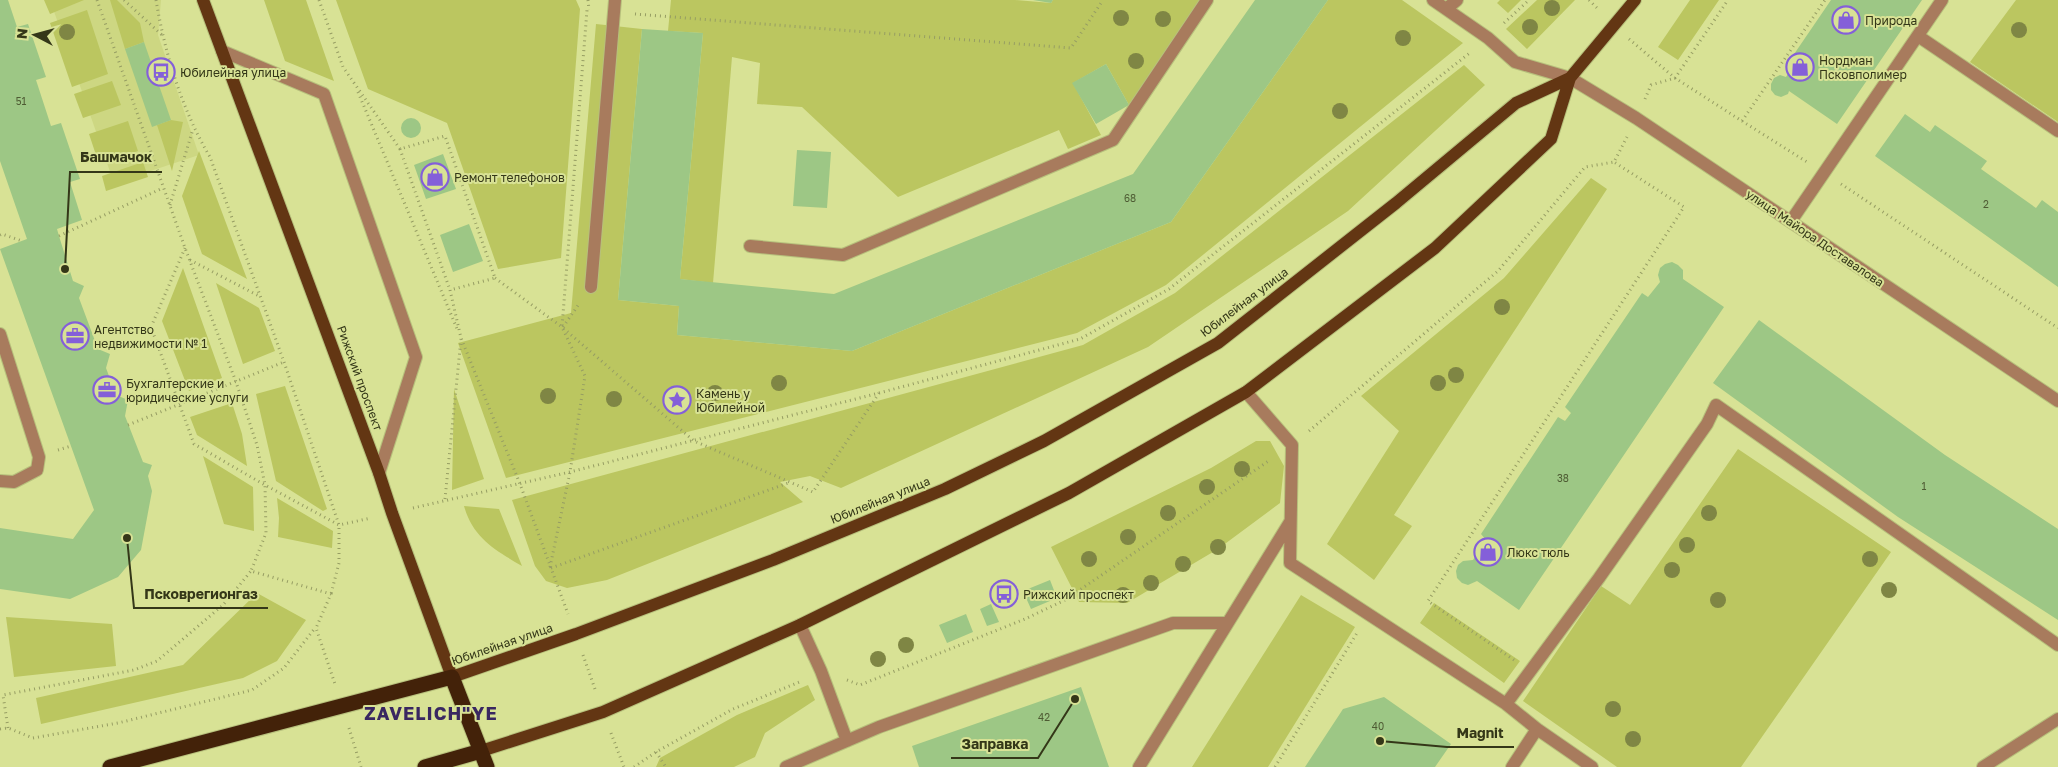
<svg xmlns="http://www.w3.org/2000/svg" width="2058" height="767" font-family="'Golos Text',sans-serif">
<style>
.built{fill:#cdd782}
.green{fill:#bbc660}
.building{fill:#9dc785}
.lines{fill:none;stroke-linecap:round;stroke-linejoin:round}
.minor-casing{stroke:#b7c07c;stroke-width:14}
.major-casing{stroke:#b7c07c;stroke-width:14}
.highway-casing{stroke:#b7c07c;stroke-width:17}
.path{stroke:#969d63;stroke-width:3;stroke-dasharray:1 4;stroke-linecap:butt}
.minor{stroke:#a87b5d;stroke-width:12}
.major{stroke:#633613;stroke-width:12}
.highway{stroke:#432209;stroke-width:15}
.tree{fill:#7f8644}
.labels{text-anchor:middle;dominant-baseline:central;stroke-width:4;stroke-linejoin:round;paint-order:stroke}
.number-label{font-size:10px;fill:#4e5b33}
.poi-label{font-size:12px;fill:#343718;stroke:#d8e295;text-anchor:start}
.street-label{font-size:12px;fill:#343718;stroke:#d8e295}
.district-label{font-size:18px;font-weight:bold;letter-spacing:1px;fill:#392761;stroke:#d8e295}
.leader{fill:none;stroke:#343718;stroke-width:2}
.callout-dot{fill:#343718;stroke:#d8e295;stroke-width:2}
.callout-label{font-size:14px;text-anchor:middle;font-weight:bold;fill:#343718;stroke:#d8e295;stroke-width:4;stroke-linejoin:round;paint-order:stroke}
</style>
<rect width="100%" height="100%" fill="#d8e295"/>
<path class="built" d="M50 0H161L158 35 199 155 114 183Z"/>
<path class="green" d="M44 0H84L50 14Z
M110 0H117L140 23 144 42 125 49Z
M264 0H306L334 81 285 61Z
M336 0H576L580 9 561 258 498 269 447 123 368 89Z
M671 0H1015L1051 3 1053 0H1201L1129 105 1106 64 1073 83 1101 135 1068 149 1059 130 898 197 802 107 757 104 760 63 732 57 713 283 680 279 703 33 668 31Z
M1328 0H1402L1463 43 1166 285 1077 333 506 478 458 343 571 313 596 24 642 29 618 300 679 306 677 335 852 351 1171 222Z
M1500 0H1521L1508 13 1497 3Z
M1537 0H1575L1527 49 1506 29Z
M1690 0H1719L1678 60 1658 47Z
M2016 0H2058V122L1970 62Z
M87 10 108 74 72 87 50 23Z
M1464 65 1485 85 1348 211 1148 347 841 488 810 476 780 482 803 502 607 580 567 588 546 581 535 566 512 500 1083 345 1175 293Z
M112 81 121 105 83 118 74 94Z
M171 120 183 122 172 171 157 125Z
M128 121 138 151 99 164 89 134Z
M199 151 247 279 202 254 182 196Z
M143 162 148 177 106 191 102 176Z
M1591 178 1607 189 1394 515 1412 526 1374 580 1327 544 1399 431 1361 396 1504 278Z
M183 268 222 378 189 391 162 321Z
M216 283 259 308 275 351 243 364Z
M285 386 327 509 323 511 276 481 256 394Z
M454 389 484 479 452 490Z
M232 403 242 434 247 466 197 435 190 417Z
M1256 441H1270L1284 466 1280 503 1218 549 1127 603 1079 602 1051 547 1211 468Z
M1738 449 1891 552 1741 767H1617L1523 701 1601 586 1630 605Z
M203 456 253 487 254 531 224 524Z
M277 498 333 531 332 548 278 537 279 518Z
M464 506 499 509 522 566C495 550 473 538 464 506Z
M257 593 306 620 277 661 243 678 41 724 36 698 183 665Z
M1301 595 1355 627 1268 767H1192Z
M1434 603 1520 661 1504 683 1420 623Z
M6 617 112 624 116 666 14 677Z
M808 685 815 700 765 733 755 757 734 767H656L660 758 737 715Z"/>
<path class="building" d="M0 0H8L17 27 28 24 46 77 36 80 51 126 61 123 80 179 70 182 82 220 57 229 59 236 73 281 84 286 79 298 98 349 110 354 106 368 116 395 128 400 125 416 143 462 152 465 148 476 152 491 141 550 118 577 70 599 0 589V528L73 539 94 510 0 249 27 239 0 161Z
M1033 0H1053L1051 3Z
M1255 0H1328L1171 222 852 351 677 335 679 306 618 300 642 29 703 33 680 279 834 294 1133 174Z
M1831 0H1922L1837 124 1789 91 1788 94 1781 97 1775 95 1771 90V84L1774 78 1780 75 1786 77 1793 66 1788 63Z
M144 42 171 120 152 127 125 49Z
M1106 64 1129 105 1096 124 1072 83Z
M1905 114 1930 132 1935 125 1987 161 1981 169 2036 208 2042 200 2058 212V287L1875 156Z
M401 128a10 10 0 1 1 20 0a10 10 0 1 1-20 0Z
M797 150 831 152 827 208 793 206Z
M443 154 456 189 426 199 414 165Z
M469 224 483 261 453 272 440 235Z
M1672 262 1678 265 1683 270V279L1724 307 1519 610 1477 581 1468 585 1462 583 1457 578 1456 571 1458 565 1463 561 1473 560 1486 540 1481 534 1558 417 1565 421 1571 413 1565 407 1642 293 1648 297 1660 282 1658 275 1660 268 1665 264Z
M1759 320 1945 455 2058 529V620L1898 517 1713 383Z
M1050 580 1057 598 1031 609 1023 591Z
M991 604 999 622 987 626 980 609Z
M966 614 973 632 947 643 939 625Z
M1081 687 1109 767H919L912 746Z
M1384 697 1451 744 1435 767H1305L1343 709Z"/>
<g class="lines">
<g class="minor-casing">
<path id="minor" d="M1433 0 1488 38 1515 62 1570 78 1636 118 2058 401
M1446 9 1457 0
M1918 36 2058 131
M222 51 324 94 416 357 379 473
M1791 221 1942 0
M750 246 843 255 1113 140 1207 0
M591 287 615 0
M0 334 39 457 37 470 14 482 0 481
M1246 392 1292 445 1290 563 1506 704 1599 578 1707 424 1716 405 2058 645
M800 625 821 671 847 741
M1506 704 1537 729 1592 767
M786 767 879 727 1173 623H1226
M1139 767 1290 522
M1512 767 1537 729
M1983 767 2058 719"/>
</g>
<g class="major-casing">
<path id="major" d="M203 0 379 473 392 513 452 677 576 634 773 560 945 489 1044 441 1218 343 1396 203 1516 103 1570 78
M481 751 603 712 800 625 1069 493 1246 392 1435 248 1551 139 1570 78 1635 0"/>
</g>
<g class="highway-casing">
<path id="highway" d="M110 767 452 677 487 767
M425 767 481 751"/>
</g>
<path class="path" d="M97 0 185 248 236 382 257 445 265 485 266 533 251 571 331 594 316 628 335 684
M124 0 162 35
M156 0C165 54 182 110 210 157L284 362 339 525V563L331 594
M319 0 343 67 400 149 445 136 495 278 450 290 461 338 520 484 568 614
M588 0 589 10
M1589 0 1599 10
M635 14 1071 48 1103 0
M1504 23 1529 0
M1629 39 1675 78 1742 121 1825 0
M358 92 458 331
M1645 99 1651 85 1675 78 1728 0
M1742 121 1807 162
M400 149 450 290
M1841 184 2058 328
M170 205 193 129
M0 235 2 234 22 241
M59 236 163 188
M185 248 151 327 194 444 265 485 339 525 371 518
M190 260 259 296
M495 278 562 327 694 441 813 492 879 393
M563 327 579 304
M128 425 284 362
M1309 431 1498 271 1585 167 1614 162 1627 137
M58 450 71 446
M445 499 461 339
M413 508 570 472 879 393 1080 339 1169 289 1471 52
M550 567 570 472 585 376 562 327 587 10
M551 568 791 482
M583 655 596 692
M1514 660 1428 601 1684 207 1614 162
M847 680 860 685 1025 619 1065 600 1270 460
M8 728 3 695 134 670 157 661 223 605 251 571
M349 728 361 767
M0 729 8 728 33 738 118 723 252 690 284 668 315 628
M611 733 624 767
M656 752 666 767
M634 767 656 752 733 709 802 681
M1275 767 1357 633"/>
<use href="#minor" class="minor"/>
<use href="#major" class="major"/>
<use href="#highway" class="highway"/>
</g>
<g class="tree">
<circle cx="1552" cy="8" r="8"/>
<circle cx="1121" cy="18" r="8"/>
<circle cx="1163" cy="19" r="8"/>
<circle cx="1530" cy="27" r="8"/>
<circle cx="2019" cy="30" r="8"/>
<circle cx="67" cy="32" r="8"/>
<circle cx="1403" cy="38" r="8"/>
<circle cx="1136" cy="61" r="8"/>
<circle cx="1340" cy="111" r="8"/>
<circle cx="1502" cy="307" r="8"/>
<circle cx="1456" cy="375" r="8"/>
<circle cx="779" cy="383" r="8"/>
<circle cx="1438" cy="383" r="8"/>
<circle cx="715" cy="393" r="8"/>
<circle cx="548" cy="396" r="8"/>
<circle cx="614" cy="399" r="8"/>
<circle cx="1242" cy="469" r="8"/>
<circle cx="1207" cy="487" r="8"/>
<circle cx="1168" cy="513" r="8"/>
<circle cx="1709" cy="513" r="8"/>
<circle cx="1128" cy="537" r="8"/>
<circle cx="1687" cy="545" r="8"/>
<circle cx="1218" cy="547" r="8"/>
<circle cx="1089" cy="559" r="8"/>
<circle cx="1870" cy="559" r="8"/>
<circle cx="1183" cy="564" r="8"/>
<circle cx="1672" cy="570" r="8"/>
<circle cx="1151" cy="583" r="8"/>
<circle cx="1889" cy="590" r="8"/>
<circle cx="1123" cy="595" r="8"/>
<circle cx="1718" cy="600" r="8"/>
<circle cx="906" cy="645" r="8"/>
<circle cx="878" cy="659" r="8"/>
<circle cx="1613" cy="709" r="8"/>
<circle cx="1633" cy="739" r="8"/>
</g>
<defs>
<g id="shop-ring" transform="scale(1.4375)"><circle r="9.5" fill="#d8e295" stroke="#845fd9" stroke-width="1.5"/><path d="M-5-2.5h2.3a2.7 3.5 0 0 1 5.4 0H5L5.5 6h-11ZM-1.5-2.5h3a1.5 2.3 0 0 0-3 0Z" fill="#845fd9"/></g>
<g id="bus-ring" transform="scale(1.4375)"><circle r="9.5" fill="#d8e295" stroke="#845fd9" stroke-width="1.5"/><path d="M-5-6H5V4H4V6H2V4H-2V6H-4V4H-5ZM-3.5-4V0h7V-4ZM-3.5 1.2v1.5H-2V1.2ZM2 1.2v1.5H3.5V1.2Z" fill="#845fd9"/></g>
<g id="office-ring" transform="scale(1.4375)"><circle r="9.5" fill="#d8e295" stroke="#845fd9" stroke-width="1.5"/><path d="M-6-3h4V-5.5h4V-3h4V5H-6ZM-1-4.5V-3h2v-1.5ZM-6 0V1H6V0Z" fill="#845fd9"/></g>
<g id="sight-ring" transform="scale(1.4375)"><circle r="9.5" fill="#d8e295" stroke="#845fd9" stroke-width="1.5"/><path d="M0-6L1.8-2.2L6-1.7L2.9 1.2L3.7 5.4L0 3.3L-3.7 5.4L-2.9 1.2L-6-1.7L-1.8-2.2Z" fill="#845fd9"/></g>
</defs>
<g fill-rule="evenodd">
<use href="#shop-ring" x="1846" y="20"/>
<use href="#shop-ring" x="1800" y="67"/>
<use href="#bus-ring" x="161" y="72"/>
<use href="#shop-ring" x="435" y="177"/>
<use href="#office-ring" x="75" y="336"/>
<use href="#office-ring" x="107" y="390"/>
<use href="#sight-ring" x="677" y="400"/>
<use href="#shop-ring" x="1488" y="552"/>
<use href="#bus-ring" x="1004" y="594"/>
</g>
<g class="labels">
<g class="number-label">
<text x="21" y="101">51</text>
<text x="1130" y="198">68</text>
<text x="1986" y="204">2</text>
<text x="1563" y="478">38</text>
<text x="1924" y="486">1</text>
<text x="1044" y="717">42</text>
<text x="1378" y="726">40</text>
</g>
<g class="poi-label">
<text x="1865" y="20">Природа</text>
<text x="1819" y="60">Нордман<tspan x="1819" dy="14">Псковполимер</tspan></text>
<text x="180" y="72">Юбилейная улица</text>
<text x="454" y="177">Ремонт телефонов</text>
<text x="94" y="329">Агентство<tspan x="94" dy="14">недвижимости № 1</tspan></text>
<text x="126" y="383">Бухгалтерские и<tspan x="126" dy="14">юридические услуги</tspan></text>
<text x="696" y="393">Камень у<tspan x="696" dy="14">Юбилейной</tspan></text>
<text x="1507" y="552">Люкс тюль</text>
<text x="1023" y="594">Рижский проспект</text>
</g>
<g class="street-label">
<text transform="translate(1815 238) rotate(34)">улица Майора Доставалова</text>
<text transform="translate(1244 302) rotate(-37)">Юбилейная улица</text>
<text transform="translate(360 378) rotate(70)">Рижский проспект</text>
<text transform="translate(880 500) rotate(-22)">Юбилейная улица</text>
<text transform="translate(502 644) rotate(-19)">Юбилейная улица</text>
</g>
<g class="district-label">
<text x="431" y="713">ZAVELICH"YE</text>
</g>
</g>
<path class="leader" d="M65 269L70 172H162M127 538L134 608H268M1380 741L1447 747H1514M1075 699L1038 758H951"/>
<g class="callout-dot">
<circle cx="65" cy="269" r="5"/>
<circle cx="127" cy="538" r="5"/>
<circle cx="1380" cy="741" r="5"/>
<circle cx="1075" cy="699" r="5"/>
</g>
<g class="callout-label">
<text x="116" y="162">Башмачок</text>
<text x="201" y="599">Псковрегионгаз</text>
<text x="1480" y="738">Magnit</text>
<text x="995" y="749">Заправка</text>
</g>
<g transform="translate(35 35) rotate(276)" stroke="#d8e295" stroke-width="4" paint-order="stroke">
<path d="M0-4L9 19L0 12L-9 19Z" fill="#343718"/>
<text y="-8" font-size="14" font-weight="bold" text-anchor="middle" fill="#343718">N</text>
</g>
</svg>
